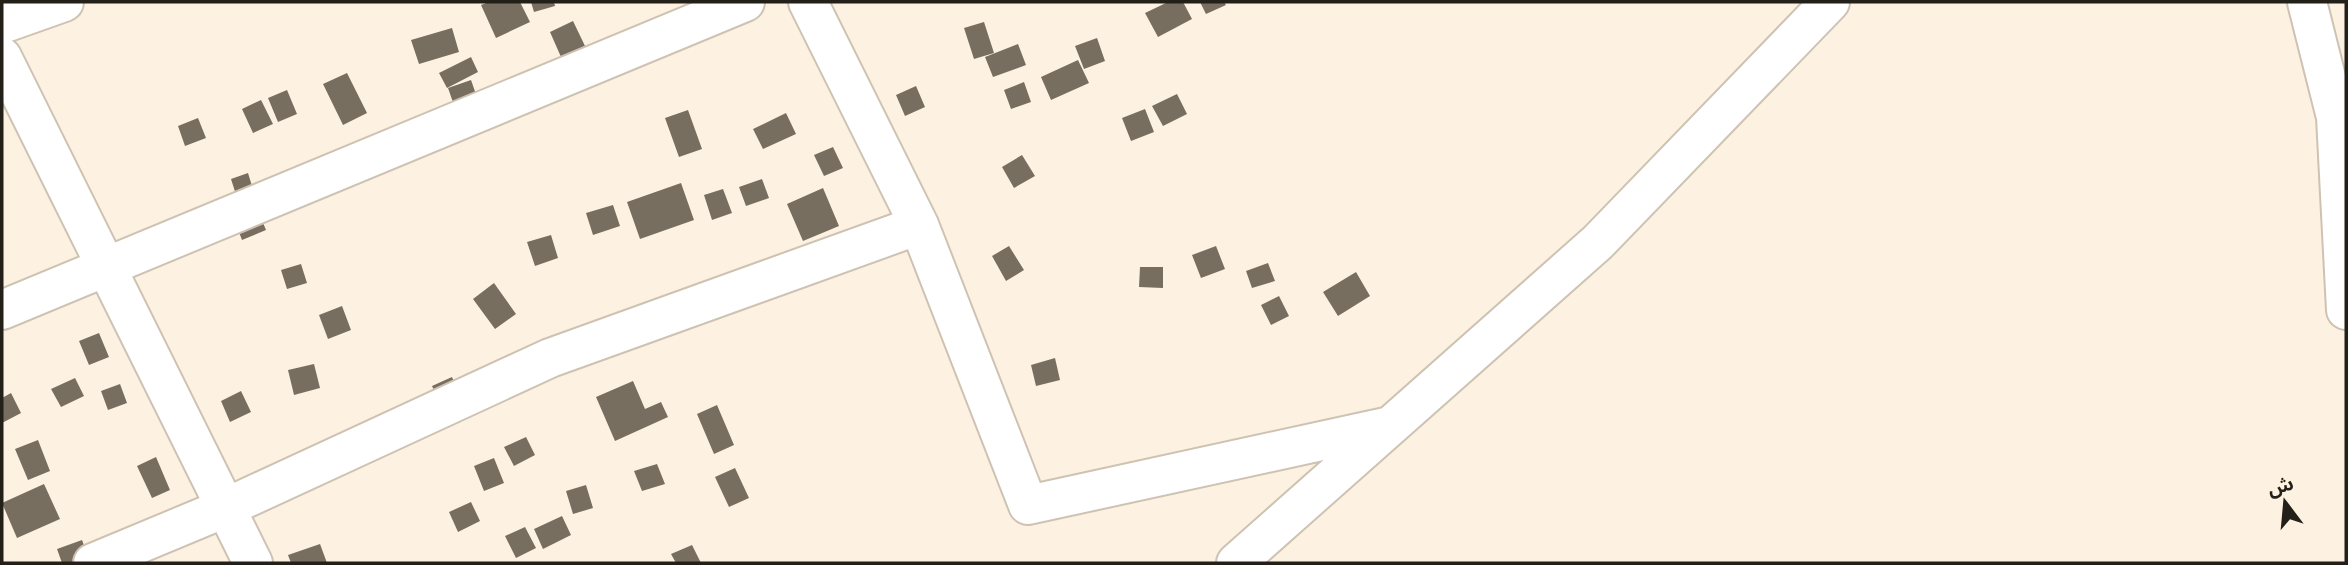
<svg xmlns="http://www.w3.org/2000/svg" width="2348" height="565" font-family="'Titillium Web','Noto Sans Arabic',sans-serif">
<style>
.building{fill:#786e60}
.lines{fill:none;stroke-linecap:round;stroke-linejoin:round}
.street-casing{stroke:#cec3b3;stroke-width:42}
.secondary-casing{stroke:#cec3b3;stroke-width:42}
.street{stroke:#fff;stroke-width:38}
.secondary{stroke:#fff;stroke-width:38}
</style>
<rect width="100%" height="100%" fill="#fdf2e1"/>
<path class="building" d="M489 2H520L530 22 496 38 481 5Z
M531 2H554L555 6 534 12Z
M1168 2H1183L1192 19 1158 37 1145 13Z
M1200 2H1224L1226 5 1206 14Z
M573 21 585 46 561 57 550 32Z
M984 22 994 53 974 59 964 28Z
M452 28 459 52 419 64 411 40Z
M1097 38 1105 61 1084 69 1075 46Z
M1018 44 1026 65 993 77 985 57Z
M471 57 478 72 447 88 439 73Z
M1078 60 1089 83 1051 100 1041 77Z
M347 73 367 113 343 125 323 84Z
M471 80 485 120 462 128 448 88Z
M1024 82 1031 102 1011 109 1004 90Z
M916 86 925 107 905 116 896 95Z
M287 90 297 114 278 122 268 98Z
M1177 94 1187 114 1163 126 1152 106Z
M261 100 273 124 253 133 242 109Z
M1145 109 1154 132 1131 141 1122 118Z
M688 110 702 149 679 157 665 118Z
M786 113 796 134 763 149 753 129Z
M198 118 206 138 185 146 178 126Z
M833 147 843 168 824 176 814 155Z
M1022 155 1035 176 1014 188 1002 167Z
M248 173 256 199 239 204 231 179Z
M762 179 769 198 746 206 739 187Z
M681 183 694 220 640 239 627 202Z
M823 188 839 226 803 241 787 204Z
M723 189 732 213 712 220 704 195Z
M613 205 620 226 593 235 586 213Z
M261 218 266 230 242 240 237 227Z
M551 235 558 258 535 266 527 242Z
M1009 246 1024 270 1006 281 992 256Z
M1216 246 1225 269 1201 278 1192 255Z
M1268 263 1275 281 1252 288 1246 271Z
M301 264 307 283 287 289 281 270Z
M1140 267H1163V288L1139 287Z
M1356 272 1370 296 1338 316 1323 292Z
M494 283 516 314 495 329 473 299Z
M1279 296 1289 316 1271 325 1261 305Z
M342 306 351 330 328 339 319 315Z
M99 333 109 357 89 365 79 341Z
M1055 358 1060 380 1036 386 1031 365Z
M314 364 320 388 294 395 288 370Z
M452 377 462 400 443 409 432 386Z
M75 378 84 396 61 407 51 389Z
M633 381 645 409 661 402 668 417 615 441 596 397Z
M120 384 127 403 108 410 101 391Z
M241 391 251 412 230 422 221 401Z
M11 393 21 413 2 423V398Z
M717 405 734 445 714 454 697 414Z
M526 437 535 455 514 466 504 447Z
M38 440 50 471 28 480 15 449Z
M156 457 170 490 152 498 137 466Z
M494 458 504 483 484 491 474 466Z
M657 464 665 484 642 491 634 471Z
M735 468 749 498 729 507 715 477Z
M44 484 60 519 17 538 2 503Z
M586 485 593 508 573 514 566 491Z
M471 502 480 521 458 532 449 512Z
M562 516 571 535 543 549 534 529Z
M525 527 536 548 516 558 505 536Z
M82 540 90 561 62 563 57 549Z
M320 544 327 563H291L288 555Z
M692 545 701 563H676L671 554Z"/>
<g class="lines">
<g class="street-casing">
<path id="street" d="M808 2 919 225 1028 505 1390 426
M2 24 64 2
M2 57 253 563
M2 310 745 2
M93 563 225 508 550 358 919 225
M1236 563 1598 242 1830 2"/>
</g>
<g class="secondary-casing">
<path id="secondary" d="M2307 2 2336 117 2346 310"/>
</g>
<use href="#street" class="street"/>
<use href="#secondary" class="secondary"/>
</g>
<rect width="2348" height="565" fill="none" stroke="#231f19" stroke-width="7"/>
<g transform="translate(2285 502) rotate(344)" stroke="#fdf2e1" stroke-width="5" paint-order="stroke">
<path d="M0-5L12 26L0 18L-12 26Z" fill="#231f19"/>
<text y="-10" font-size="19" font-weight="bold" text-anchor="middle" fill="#231f19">ش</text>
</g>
</svg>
